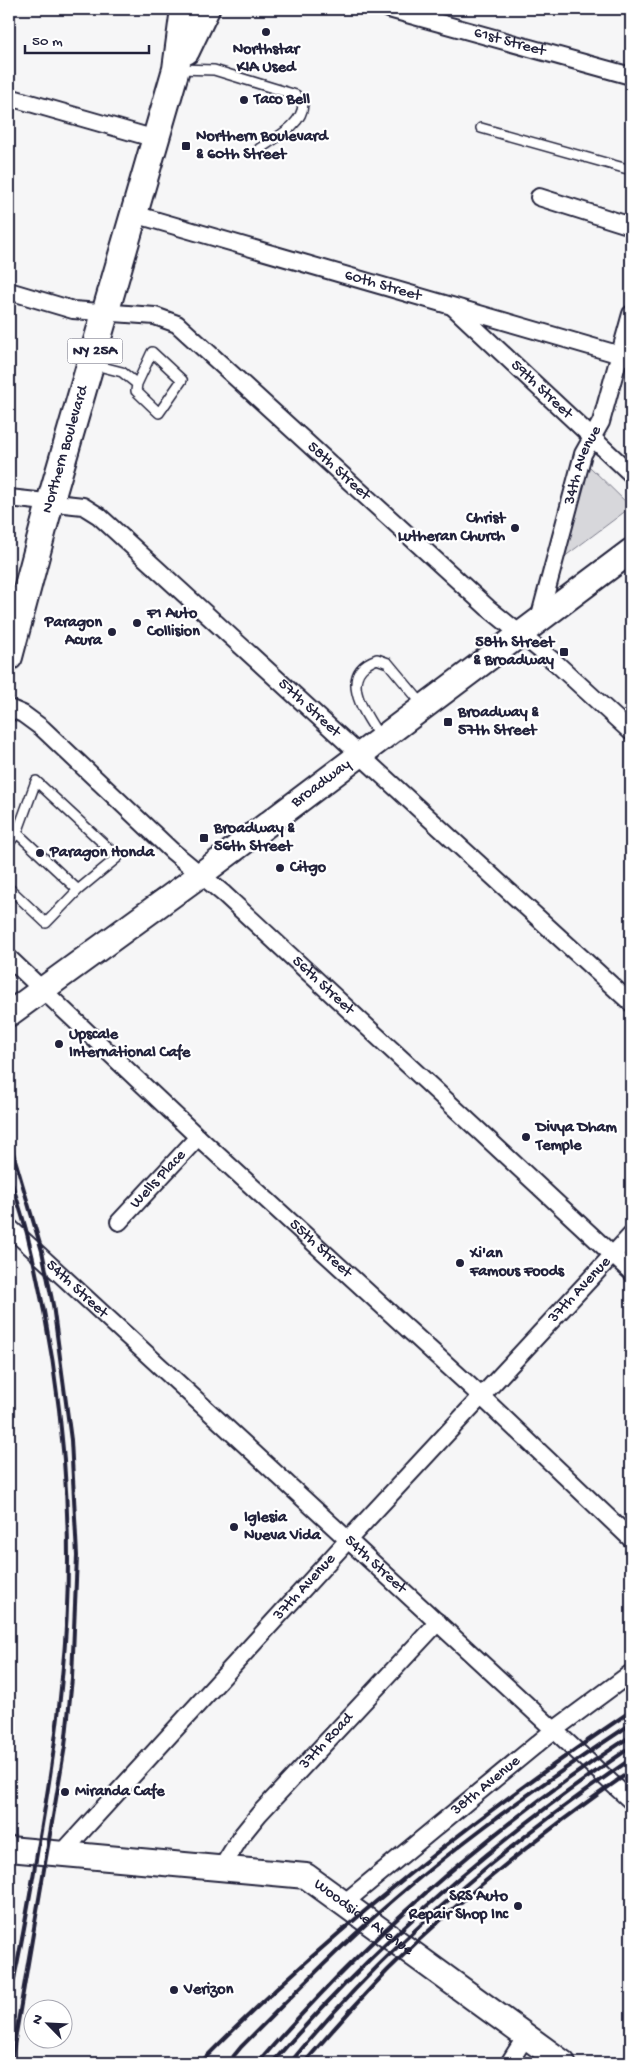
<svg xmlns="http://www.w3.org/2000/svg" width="640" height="2072" font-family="'Gochi Hand',sans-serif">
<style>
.green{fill:#d7d7db;stroke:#7c7c8b}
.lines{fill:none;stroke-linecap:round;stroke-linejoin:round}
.lane-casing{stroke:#22223b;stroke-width:12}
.street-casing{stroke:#22223b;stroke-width:20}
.secondary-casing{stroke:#22223b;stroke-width:28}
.primary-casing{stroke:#22223b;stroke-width:30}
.lane{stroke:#fff;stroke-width:9}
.street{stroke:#fff;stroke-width:16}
.secondary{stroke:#fff;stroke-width:24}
.primary{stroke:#fff;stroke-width:26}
.rail{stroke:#22223b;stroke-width:4}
.poi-dot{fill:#22223b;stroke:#fff;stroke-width:2}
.labels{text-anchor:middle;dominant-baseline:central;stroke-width:4.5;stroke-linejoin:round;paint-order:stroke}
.shield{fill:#fff;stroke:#646476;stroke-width:1}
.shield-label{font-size:15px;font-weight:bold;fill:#22223b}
.street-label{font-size:16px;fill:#22223b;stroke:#fff}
.poi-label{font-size:16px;font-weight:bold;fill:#22223b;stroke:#fff;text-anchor:start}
</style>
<rect width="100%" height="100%" fill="#f6f6f7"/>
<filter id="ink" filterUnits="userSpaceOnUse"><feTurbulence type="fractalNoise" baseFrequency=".02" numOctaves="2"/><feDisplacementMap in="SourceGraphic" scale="10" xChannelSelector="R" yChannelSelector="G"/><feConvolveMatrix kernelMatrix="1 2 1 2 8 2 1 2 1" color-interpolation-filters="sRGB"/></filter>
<g filter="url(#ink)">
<path class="green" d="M588 465 631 507 560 560Z"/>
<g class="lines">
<g class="lane-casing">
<path id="lane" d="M179 69 214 70 296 95 303 104C303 125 275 138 259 149
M481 128 631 170
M91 364 122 372 137 384 136 391 159 413 182 380 152 352 137 384
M380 737C365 714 336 674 377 659L388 663 423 705
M9 843 17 833 36 781 118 857 78 890 17 833
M9 888 46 923 78 890"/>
</g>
<g class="street-casing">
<g id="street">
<path id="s1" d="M389 9 631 76"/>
<path d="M9 97 156 139"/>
<path d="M539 197 631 226"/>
<path id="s2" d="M134 214 631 358"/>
<path id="s3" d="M9 291 73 310 155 316 177 324 488 608 556 663 631 732"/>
<path id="s4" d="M453 307 631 474"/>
<path id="s5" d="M9 498 83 506 99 516 631 1003"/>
<path id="s6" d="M539 619 583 454 601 422 631 314"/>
<path id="s7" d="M9 708 23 714 42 728 172 851 224 894 631 1272"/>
<path id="s8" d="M9 958 198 1137 482 1397 631 1539"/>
<path id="s9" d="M119 1222 198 1137"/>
<path id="s10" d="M9 1227 631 1801"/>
<path id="s11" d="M62 1853 348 1540 631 1235"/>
<path id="s12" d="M222 1867 242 1835 259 1814 438 1622"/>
<path id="s13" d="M344 1903 554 1730 631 1673"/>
<path d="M509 2063 526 2036"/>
</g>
</g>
<g class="secondary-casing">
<g id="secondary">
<path id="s14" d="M9 1014 200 875 631 551"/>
<path id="s15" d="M9 1849 306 1876 563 2063"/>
</g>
</g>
<g class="primary-casing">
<g id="primary">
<path d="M186 51 206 9"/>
<path id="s16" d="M9 657 50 503 176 69 184 9"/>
</g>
</g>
<use href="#lane" class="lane"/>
<use href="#street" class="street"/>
<use href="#secondary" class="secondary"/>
<use href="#primary" class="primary"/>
<path class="rail" d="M9 1139 42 1251 53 1305 71 1440 77 1556 72 1678 65 1746 11 2063
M9 1174C16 1197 24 1219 29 1242 63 1382 77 1534 62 1677 57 1735 48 1792 38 1848 29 1900 21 1951 9 2001
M200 2063C331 1930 477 1815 631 1711
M228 2063 241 2047C277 2011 312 1975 349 1940 435 1859 533 1789 631 1724
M258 2063C283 2033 311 2004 338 1976 427 1886 525 1805 631 1736
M272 2063C378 1941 497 1838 631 1747
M290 2063C387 1944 505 1845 631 1759
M304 2063C331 2032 359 2000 388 1970 462 1896 544 1831 631 1771"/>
</g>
</g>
<g class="poi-dot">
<circle cx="266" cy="32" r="5"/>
<circle cx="244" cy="100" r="5"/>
<rect x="181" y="141" width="10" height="10" rx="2.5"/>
<circle cx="515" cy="528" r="5"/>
<circle cx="137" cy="623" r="5"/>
<circle cx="112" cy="632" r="5"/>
<rect x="559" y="647" width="10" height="10" rx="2.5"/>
<rect x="443" y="717" width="10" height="10" rx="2.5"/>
<rect x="199" y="833" width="10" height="10" rx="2.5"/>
<circle cx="40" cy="853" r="5"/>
<circle cx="280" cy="868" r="5"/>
<circle cx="59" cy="1044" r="5"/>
<circle cx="526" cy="1137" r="5"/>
<circle cx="460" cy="1263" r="5"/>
<circle cx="234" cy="1527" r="5"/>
<circle cx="65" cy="1792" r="5"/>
<circle cx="518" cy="1906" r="5"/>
<circle cx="174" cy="1990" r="5"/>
</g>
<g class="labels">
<rect class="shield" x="67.5" y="338.5" width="55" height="25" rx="4"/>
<g class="shield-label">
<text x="95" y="351">NY 25A</text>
</g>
<g class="street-label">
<text stroke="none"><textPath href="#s1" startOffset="125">61st Street</textPath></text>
<text stroke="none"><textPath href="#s2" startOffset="259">60th Street</textPath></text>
<text stroke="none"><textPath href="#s4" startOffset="121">59th Street</textPath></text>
<text stroke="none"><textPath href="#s16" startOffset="215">Northern Boulevard</textPath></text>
<text stroke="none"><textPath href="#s6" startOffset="160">34th Avenue</textPath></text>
<text stroke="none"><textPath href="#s3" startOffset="391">58th Street</textPath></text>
<text stroke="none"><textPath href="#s5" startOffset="378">57th Street</textPath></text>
<text stroke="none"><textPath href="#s14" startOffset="388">Broadway</textPath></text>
<text stroke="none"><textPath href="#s7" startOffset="420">56th Street</textPath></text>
<text stroke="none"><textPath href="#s9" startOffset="58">Wells Place</textPath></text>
<text stroke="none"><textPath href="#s8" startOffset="426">55th Street</textPath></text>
<text stroke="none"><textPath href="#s10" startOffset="92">54th Street</textPath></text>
<text stroke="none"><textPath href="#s11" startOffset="765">37th Avenue</textPath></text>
<text stroke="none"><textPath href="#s10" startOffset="498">54th Street</textPath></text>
<text stroke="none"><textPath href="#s11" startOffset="360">37th Avenue</textPath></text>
<text stroke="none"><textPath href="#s12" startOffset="164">37th Road</textPath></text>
<text stroke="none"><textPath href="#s13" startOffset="184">38th Avenue</textPath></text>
<text stroke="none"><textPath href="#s15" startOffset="369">Woodside Avenue</textPath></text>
</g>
<g class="poi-label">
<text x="266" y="50" text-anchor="middle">Northstar<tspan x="266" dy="18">KIA Used</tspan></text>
<text x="254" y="100">Taco Bell</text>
<text x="196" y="137">Northern Boulevard<tspan x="196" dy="18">&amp; 60th Street</tspan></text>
<text x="505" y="519" text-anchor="end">Christ<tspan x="505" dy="18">Lutheran Church</tspan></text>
<text x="147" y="614">F1 Auto<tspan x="147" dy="18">Collision</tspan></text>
<text x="102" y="623" text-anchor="end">Paragon<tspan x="102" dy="18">Acura</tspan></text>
<text x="554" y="643" text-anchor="end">58th Street<tspan x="554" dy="18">&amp; Broadway</tspan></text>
<text x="458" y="713">Broadway &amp;<tspan x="458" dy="18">57th Street</tspan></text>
<text x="214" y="829">Broadway &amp;<tspan x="214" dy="18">56th Street</tspan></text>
<text x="50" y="853">Paragon Honda</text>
<text x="290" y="868">Citgo</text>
<text x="69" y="1035">Upscale<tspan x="69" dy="18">International Cafe</tspan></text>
<text x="536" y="1128">Divya Dham<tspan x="536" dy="18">Temple</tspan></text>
<text x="470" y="1254">Xi'an<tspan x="470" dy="18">Famous Foods</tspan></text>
<text x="244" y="1518">Iglesia<tspan x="244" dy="18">Nueva Vida</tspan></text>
<text x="75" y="1792">Miranda Cafe</text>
<text x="508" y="1897" text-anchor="end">SRS Auto<tspan x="508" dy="18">Repair Shop Inc</tspan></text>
<text x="184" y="1990">Verizon</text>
</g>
</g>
<rect width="640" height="2072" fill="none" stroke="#fff" stroke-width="30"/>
<rect x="15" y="15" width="610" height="2042" fill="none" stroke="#22223b" stroke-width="2" filter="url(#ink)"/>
<g transform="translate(48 2024) rotate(294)"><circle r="24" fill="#ffffff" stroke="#a7a7b1"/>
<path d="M0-4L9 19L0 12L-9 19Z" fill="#22223b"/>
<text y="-8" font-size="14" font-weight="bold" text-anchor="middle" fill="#22223b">N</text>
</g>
<path d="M25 45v8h124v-8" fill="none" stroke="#22223b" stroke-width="2.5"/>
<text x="32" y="45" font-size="15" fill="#22223b" stroke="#ffffff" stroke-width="4" paint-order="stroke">50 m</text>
</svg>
